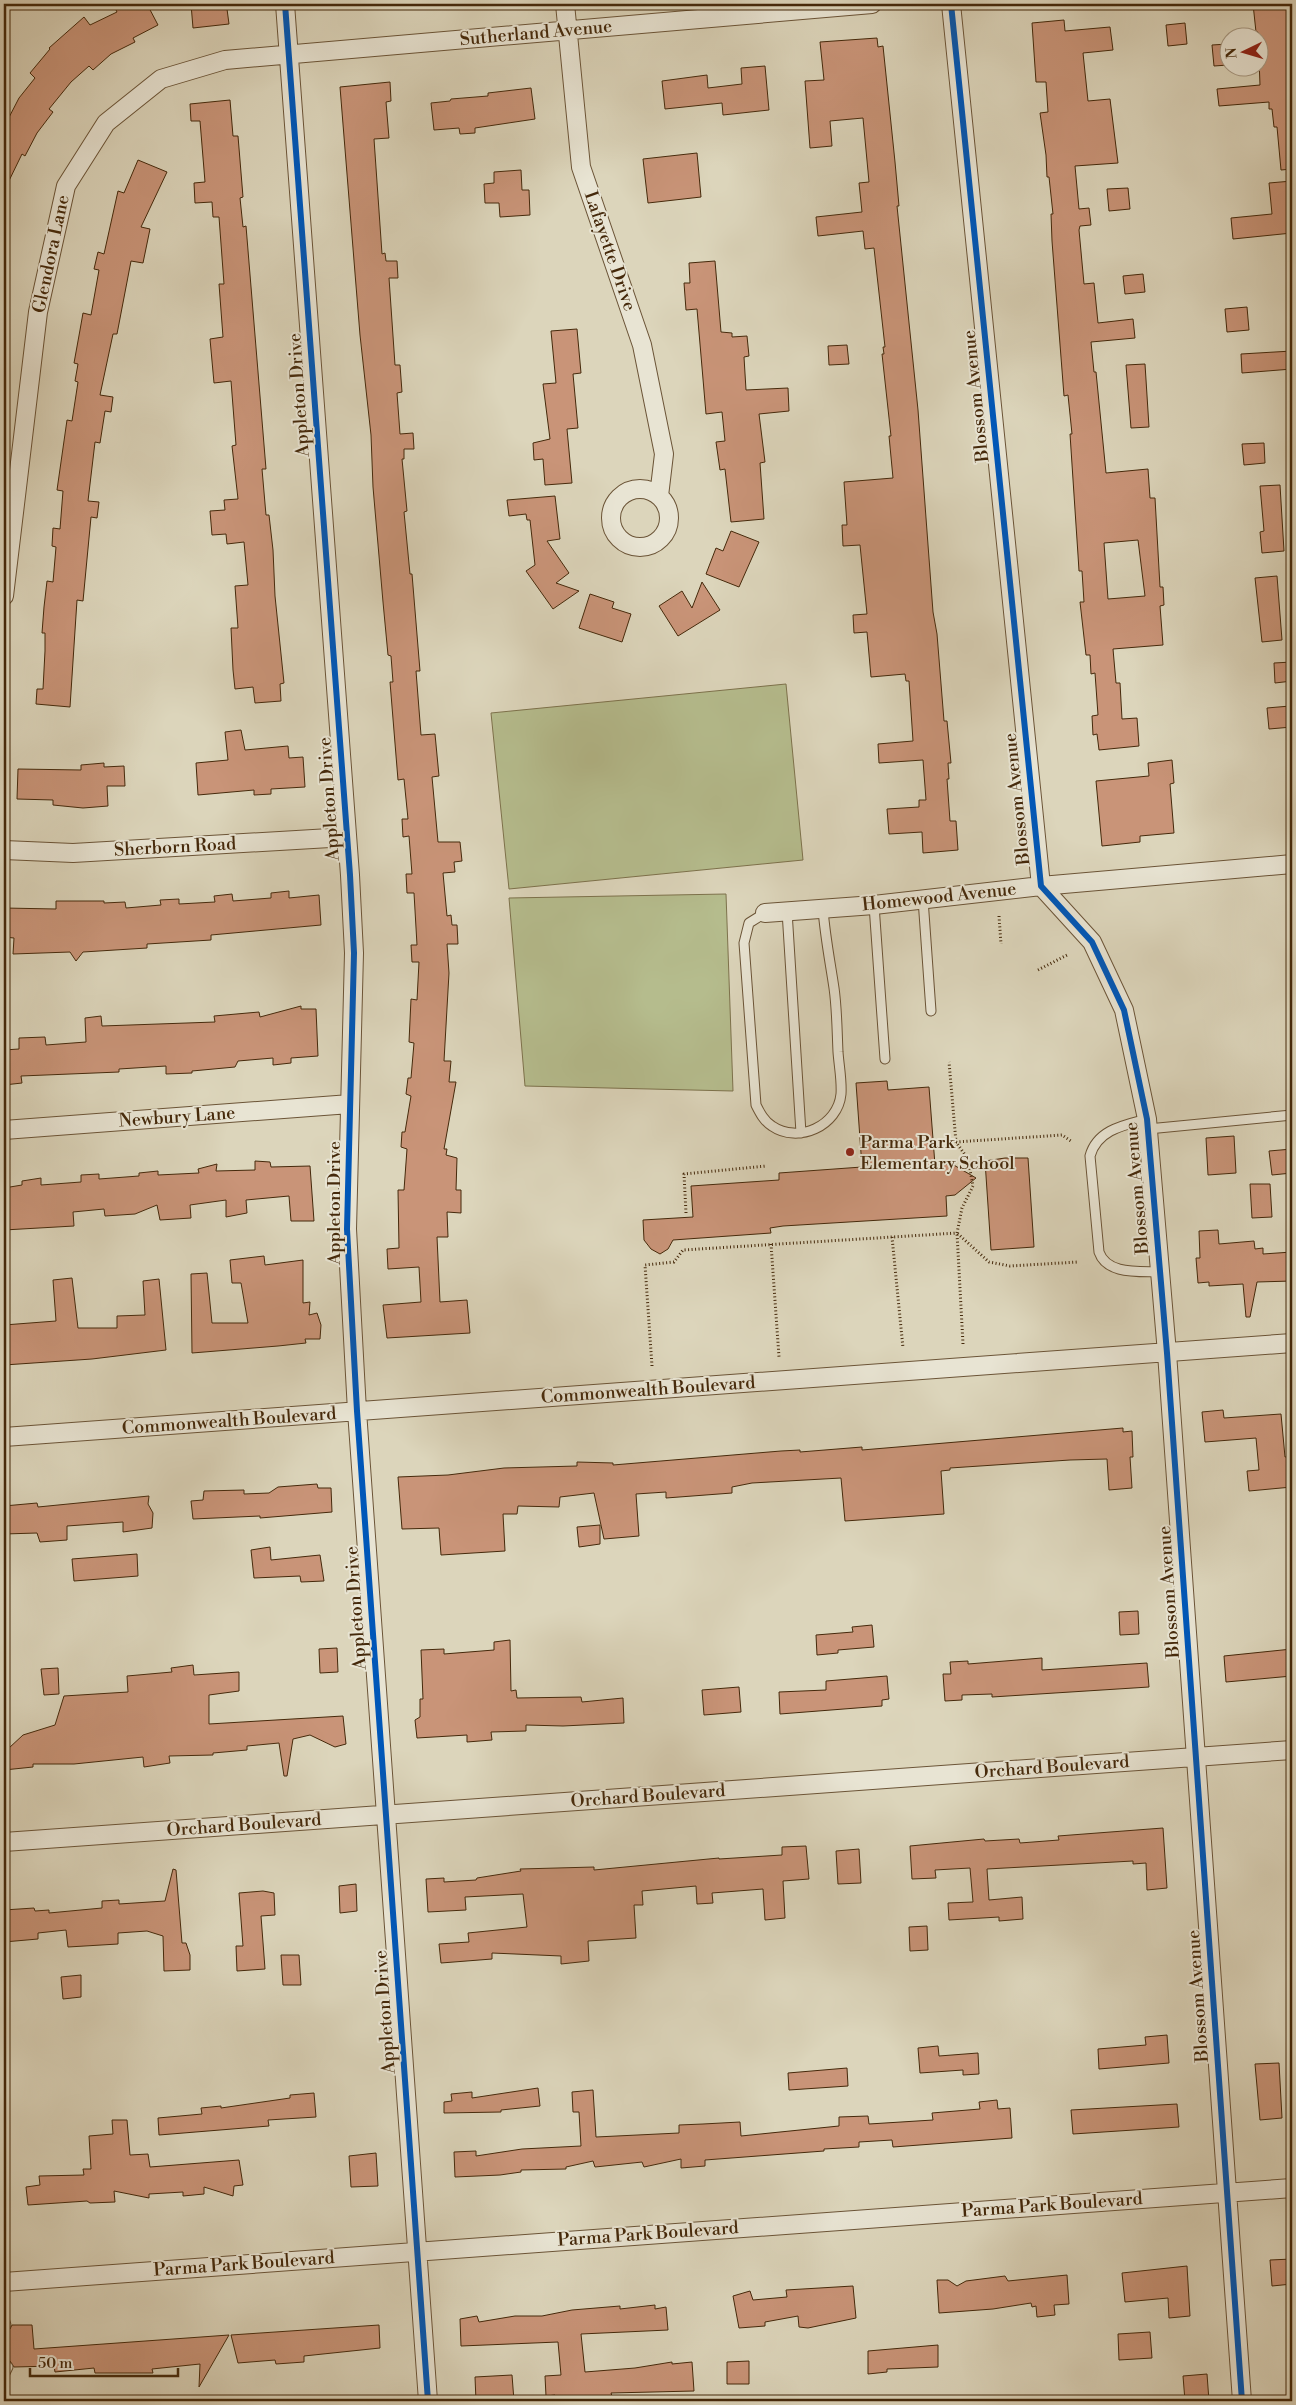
<svg xmlns="http://www.w3.org/2000/svg" width="1296" height="2405" font-family="'Libre Bodoni',serif">
<style>
.green{fill:#b5bc8d;stroke:#7d724c}
.building{fill:#c99478;stroke:#45290b;fill-rule:evenodd}
.lines{fill:none;stroke-linecap:round;stroke-linejoin:round}
.lane-casing{stroke:#6b5437;stroke-width:11}
.street-casing{stroke:#6b5437;stroke-width:20}
.path{stroke:#45290b;stroke-width:3;stroke-dasharray:1 2.5;stroke-linecap:butt}
.lane{stroke:#e8e4d3;stroke-width:9}
.street{stroke:#e8e4d3;stroke-width:18}
.cycleway-casing{stroke:#e8e4d3;stroke-width:9}
.cycleway{stroke:#0057b8;stroke-width:6}
.poi-dot{fill:#8f2418;stroke:#e8e4d3;stroke-width:2}
.labels{text-anchor:middle;dominant-baseline:central;stroke-width:4;stroke-linejoin:round;paint-order:stroke}
.street-label{font-size:18px;fill:#45290b;stroke:#e8e4d3}
.poi-label{font-size:18px;fill:#45290b;stroke:#e8e4d3;text-anchor:start}
</style>
<rect width="100%" height="100%" fill="#dcd5bb"/>
<filter id="stains"><feTurbulence type="fractalNoise" baseFrequency=".004" numOctaves="4"/><feColorMatrix values="0 0 0 0 .2 0 0 0 0 .09 0 0 0 0 .02 0 0 0 .5 -.17"/></filter>
<radialGradient id="worn" r=".72"><stop offset=".6" stop-color="#630" stop-opacity="0"/><stop offset="1" stop-color="#630" stop-opacity=".3"/></radialGradient>
<path class="green" d="M786 684 803 860 509 889 491 713Z
M726 894 733 1091 525 1086 509 898Z"/>
<path class="building" d="M113 4H147L158 25 133 38 135 42 111 54 93 70 89 66 71 82 49 109 53 112 37 133 25 156 22 154 4 191V127L19 98 35 78 30 73 50 49 49 48 84 17 90 25 117 12Z
M191 4H220L221 9H227L229 24 193 28Z
M1253 4H1292V169L1281 170 1277 127H1274L1272 109H1269V102L1219 106 1217 89 1260 85 1258 32H1256Z
M1064 20 1065 31 1110 27 1113 50 1083 53 1088 101 1110 99 1118 163 1075 166 1079 209 1089 208 1091 225 1080 226 1079 230 1084 284 1094 283 1098 323 1133 319 1135 338 1091 342 1094 372H1096L1106 473 1148 469 1150 498H1155L1160 587H1163L1164 605 1160 606 1163 645 1113 649 1116 683H1120L1122 719 1137 718 1139 746 1099 750 1097 734 1093 735 1092 716 1098 715 1095 673 1091 674 1090 655H1086L1080 602H1084L1082 571H1079L1078 555 1070 434H1072L1068 395 1064 396 1052 241 1051 214H1053L1049 177H1047L1046 155 1040 113 1048 112 1046 82H1036L1032 23ZM1138 540 1145 596 1108 599 1104 543Z
M1185 23 1187 44 1168 46 1166 25Z
M877 38 878 47 883 46 895 162 899 206H897L918 410 933 612 937 634 944 721H947L951 763H948L949 779H947L950 821H956L958 850 923 853 922 832 889 834 887 809 919 807V800H926L923 760 879 763 878 744 913 741 909 681H906L905 674 871 677 867 632 854 633 853 615 867 614 860 545 843 546 842 525H847L844 482 893 478 889 436H891L882 354H884L883 347H885L874 248 865 249 863 231 818 236 816 217 862 212 859 183 869 182 863 118 830 121 832 146 810 148 805 81 824 80 820 42Z
M1228 44V65L1214 66 1212 45Z
M765 66 769 110 723 115 722 103 665 109 662 81 707 75 708 88 742 84 741 68Z
M390 82 391 101 386 102 389 138 374 139 382 254 385 253 386 261H397L398 278H389L395 365H400L402 392 397 393 400 434 413 433 414 449H404V459H402L407 511 404 512 410 574H412L420 671H416L421 735 435 734 439 776 432 777 438 842H460L462 861 454 862 455 872 443 873 447 916 451 915 452 925H457L458 944H447L449 973 444 1061H451L449 1082H456L444 1149H447L446 1155 457 1158 456 1190H461V1213L447 1212 448 1237H437L440 1302 467 1300 470 1333 387 1338 383 1305 421 1302 419 1267 388 1269 387 1249 399 1248 398 1190H404L407 1149 401 1147 402 1132H405L411 1096 406 1094 408 1078H411L414 1043 409 1042 411 999 417 1000 419 962H412L411 945H417L414 893H407L406 874H412L409 836 403 837 402 819H408L404 779 398 780 390 682H393L391 656 388 655 383 602 373 487 371 435 360 335 340 87Z
M531 88 535 119 475 128V133L460 134 459 128 434 130 431 103 450 101 451 99 488 96V93Z
M230 100 233 136H238L243 197 240 198 243 227 246 226 266 469H262L266 515H269L273 550 275 596 284 683 280 684 281 701 255 703 253 687 235 689 233 670 231 628H238L235 586 248 585 244 542 227 544 226 534 212 535 210 511 225 510 224 500 238 499 232 446 236 445 231 381 214 383 210 339 223 337 219 284H224L219 217H213L212 202 195 203 194 183 205 182 200 121H191L190 104Z
M697 153 701 197 648 203 643 159Z
M138 160 167 172 141 227 150 229 143 263 131 261 117 334H113L100 395 113 397 111 412 105 411 100 443 95 442 88 501 99 502 97 518 91 517 83 601 77 600 70 707 36 704 37 689H43L45 651V633H42L44 607 47 581 53 582 56 547 52 546 53 528 60 529 63 491 57 490 67 420 72 421 78 382 75 381 78 364 74 363 80 330 83 313 91 315 99 270 94 269 98 252 104 254 118 191 124 193Z
M521 170 522 190H529L530 215 500 217 499 203H485L484 184 494 183V172Z
M1292 181V233L1233 239 1231 218 1272 214 1269 183Z
M1128 188 1130 209 1109 211 1107 189Z
M715 261 721 332 732 333V337L747 336 749 356 744 357 746 390 788 388 789 411 759 414 765 462 760 463 764 519 731 522 725 469 720 470 716 442 725 441 722 412 706 414 697 309 686 310 684 283H690L689 263Z
M1143 274 1145 292 1125 294 1123 276Z
M1247 307 1249 330 1227 332 1225 309Z
M577 329 581 373 573 374 578 428 567 429 572 483 545 485 543 459 534 460 533 443 550 439 543 384 556 383 551 331Z
M847 345 849 364 829 365 828 346Z
M1292 351V369L1242 373 1241 354Z
M1145 364 1149 427 1131 428 1126 365Z
M1264 443 1265 463 1244 465 1242 444Z
M1280 485 1284 551 1262 553 1260 532 1264 531 1260 486Z
M555 496 560 539 547 541 569 573 556 583 579 591 553 609 526 571 535 565 530 520H527L526 514 509 516 507 500Z
M731 531 759 542 739 587 706 574 716 548 723 551Z
M1277 576 1282 640 1262 642 1255 578Z
M702 582 720 610 678 636 659 606 682 591 692 608Z
M590 594 614 602 612 608 631 614 622 642 579 628Z
M1292 662V681L1275 683 1274 663Z
M1290 706 1292 727 1269 729 1267 708Z
M241 730 245 750 288 746 289 758 303 757 305 787 271 789V794L254 795V790L198 795 196 763 228 760 225 732Z
M1172 760 1174 783 1170 784 1174 833 1140 836V842L1102 846 1096 781 1149 776 1148 763Z
M104 763V767L124 766 125 786H107L108 806 83 808 53 805V800L17 799 18 769 81 770V765Z
M289 891V898L319 895 321 925 211 935V940L147 944V948L83 952 76 961 70 952 13 954 14 938 4 937V908L56 909V901H104V903L125 902 126 908 161 905 160 900 179 899V904L215 902 214 896 232 894 233 901 271 898V893Z
M301 1006V1009H316L318 1056 291 1058V1063L273 1065V1058L238 1061 235 1067 192 1071V1073L166 1074V1066L119 1069V1072L21 1076 22 1083 4 1085V1050L19 1049V1038L45 1037 46 1045 86 1042 85 1018 101 1016 102 1026 215 1022 214 1016 259 1012 260 1017Z
M887 1081 888 1090 929 1087 935 1165 952 1164 976 1178 955 1195 946 1196 947 1216 783 1226 770 1228 771 1233 673 1240 668 1249 660 1254 651 1249 644 1240 643 1220 693 1217 691 1186 779 1180V1173L862 1167 856 1083Z
M1234 1136 1236 1173 1208 1175 1206 1138Z
M1292 1149V1173L1272 1175 1269 1151Z
M1005 1158H1028L1034 1247 991 1250 985 1161Z
M255 1161 270 1162 271 1167 310 1166 314 1221H291L289 1196 246 1200 247 1213 226 1217V1200L190 1205 191 1218 160 1220 157 1205 135 1214 105 1216 104 1209 73 1212 74 1226 4 1230V1188L22 1185V1181L41 1178V1185L81 1182V1175L99 1174V1179L139 1176V1173L158 1171V1175L199 1173 198 1169 217 1164 216 1171 255 1170Z
M1250 1184H1270L1272 1217 1252 1218Z
M1218 1230 1219 1244 1254 1241 1255 1249 1263 1248V1254L1292 1252V1281L1257 1282 1250 1317H1246L1243 1284 1209 1286V1282L1198 1283 1196 1258H1200L1199 1231Z
M264 1256 265 1265 303 1260V1303L310 1302 309 1315 317 1313 321 1325 320 1339H305L306 1343 278 1346 192 1353 191 1274 207 1273 212 1323H248L241 1283H232L230 1260Z
M72 1278 78 1328H117V1316L145 1315 143 1281 159 1279 166 1350 92 1359 4 1365V1325L56 1321 53 1280Z
M1223 1410 1224 1418 1281 1414 1285 1457 1292 1456V1487L1249 1491 1247 1471 1259 1470 1256 1438 1205 1442 1202 1412Z
M1123 1428V1432L1132 1431 1133 1457H1130L1132 1488 1109 1490 1107 1459 1070 1460 950 1468V1470L941 1471 944 1514 845 1521 841 1478 752 1483 732 1487V1493L666 1498V1492L636 1494 639 1536 604 1539 594 1493 560 1497 559 1507 518 1506 517 1514H503L505 1551 441 1555 439 1528 402 1529 398 1477 448 1475 504 1468 577 1466V1462L613 1463V1465L781 1451 800 1450V1452L862 1447V1450Z
M317 1484 318 1488H331L332 1512 260 1518V1516L193 1519 191 1501 203 1500 204 1491 244 1490V1494L269 1493 278 1487Z
M149 1496 148 1504 153 1513 152 1528 123 1532V1522L67 1526V1540L40 1542 37 1533 4 1534V1506L37 1503 38 1507Z
M600 1525V1544L579 1547 577 1527Z
M270 1547 271 1560 320 1555 324 1581 301 1582 300 1576 254 1578 251 1550Z
M137 1554 138 1576 74 1581 72 1559Z
M1138 1611 1139 1634 1120 1635 1119 1612Z
M872 1625 874 1647 838 1650V1653L817 1655 816 1635 853 1632 852 1627Z
M510 1640 511 1691 516 1690 517 1698 581 1697 582 1702 623 1698 624 1723 563 1726 526 1725V1731L491 1732 492 1740 467 1742V1735L417 1738 415 1720 420 1717V1699H423L421 1650 444 1649V1654L494 1650V1642Z
M337 1648 338 1672 320 1673 319 1649Z
M1292 1649V1676L1226 1682 1224 1656Z
M1042 1658V1670L1147 1663 1149 1687 992 1697V1694L962 1695V1700L945 1701 943 1674H951L950 1662 968 1661V1664Z
M193 1665 194 1675 239 1672V1691L209 1695V1724L343 1716 346 1744 335 1747 310 1735 293 1739 287 1776H284L279 1743 247 1746V1750L213 1753V1755L169 1756 170 1763 144 1767 143 1757 74 1764H33V1767L4 1770V1748H9L23 1735 55 1725 64 1696 128 1692 127 1676 172 1672 171 1668Z
M58 1668 59 1694 44 1695 41 1669Z
M887 1676 889 1699 882 1700V1706L780 1714 779 1692 826 1690V1681Z
M739 1687 741 1712 704 1715 702 1690Z
M1163 1828 1167 1888 1147 1890 1146 1863 1133 1864V1861L987 1869 989 1900 1022 1897 1023 1919 999 1921V1917L949 1920 948 1903 973 1902 970 1868 935 1870 936 1878 912 1879 910 1846 984 1839 985 1841 1019 1839 1020 1843 1059 1840 1058 1836Z
M806 1846 809 1879 783 1881 785 1918 765 1920 763 1889 712 1893 713 1903 697 1904 696 1886 642 1891 643 1905H634L636 1938 588 1941 589 1961 561 1964V1956L492 1953V1959L441 1963 439 1944 469 1942 468 1933 527 1927 523 1894 465 1897 466 1910 428 1912 426 1879 444 1878V1882L476 1880 477 1878 521 1871 520 1869 594 1867V1870L719 1858V1859L782 1855V1847Z
M859 1849 861 1883 838 1884 836 1851Z
M173 1869 176 1870 182 1943H186L190 1955V1970L164 1971 163 1936 147 1931 118 1933V1944L68 1947 66 1930 38 1933V1939L4 1942V1910L34 1908 35 1911 49 1910V1913L102 1908V1901L119 1900V1904L165 1901Z
M356 1884 357 1911 340 1913 339 1886Z
M263 1891 274 1893 275 1915 261 1916 265 1969 237 1971 236 1946H243L239 1893Z
M927 1926 928 1950 910 1951 909 1927Z
M281 1955H299L301 1985H283Z
M81 1975V1997L63 1999 61 1977Z
M1167 2035 1169 2063 1099 2069 1098 2049 1146 2045 1145 2037Z
M938 2046 939 2056 978 2053 979 2074 963 2075V2070L920 2073 918 2048Z
M1279 2063 1282 2118 1260 2120 1255 2064Z
M847 2068 848 2086 789 2090 788 2073Z
M538 2088 540 2106 501 2110V2112L444 2113V2102L452 2101 451 2094 472 2092V2098Z
M593 2090 596 2137 679 2133V2125L703 2124 740 2122 741 2136 839 2126V2117L868 2116 869 2124 933 2120 932 2113 980 2109 979 2102 997 2100 998 2109 1010 2108 1012 2138 893 2147 892 2140 859 2142V2147L824 2149V2151L705 2160V2166L681 2168V2159L644 2167 642 2162 595 2167 593 2161 566 2167V2169L521 2170V2172L500 2175 455 2177 454 2152 476 2151V2156L522 2149 581 2146 579 2112H573L572 2092Z
M314 2093 316 2117 268 2120 269 2126 159 2135 158 2118 202 2114 201 2108 221 2106V2108L290 2098V2095Z
M1177 2104 1179 2127 1073 2134 1071 2110Z
M112 2120H127L130 2155 148 2154 150 2167 239 2160 243 2185 234 2186 233 2196 204 2187V2194L183 2196V2192L149 2194V2198L114 2191 115 2202 90 2203 87 2201 28 2205 26 2187 40 2185 39 2176 84 2175 83 2169H91L89 2136 113 2134Z
M376 2153 378 2186 351 2187 349 2156Z
M1292 2259V2284L1272 2286 1270 2260Z
M1187 2266 1190 2316 1169 2318 1168 2298 1125 2302 1122 2273Z
M1067 2275 1069 2304 1054 2305 1055 2315 1037 2317 1036 2306 1032 2307 1031 2303 993 2309 939 2313 937 2280H948L957 2286 966 2281 1005 2276 1008 2281Z
M853 2286 856 2318 808 2328 799 2327 798 2316 765 2322V2326L739 2328 733 2296 750 2291 753 2300 787 2297 786 2290Z
M655 2305V2309L666 2307 668 2330 581 2334 585 2372 635 2368 672 2362V2364L692 2362 694 2391 611 2393 612 2396 555 2400V2395L546 2396 545 2376 561 2375 558 2342 461 2346 460 2319 477 2316 479 2322 515 2316H542L572 2310 620 2306V2309Z
M12 2325H32L34 2349 229 2335 199 2387 200 2364 152 2369 153 2373H95L94 2368 55 2372 54 2366 14 2367 10 2361 4 2363V2331L10 2329Z
M379 2325 380 2348 304 2356V2362L276 2364 275 2360 238 2363 231 2335Z
M1150 2332 1152 2358 1119 2360 1118 2334Z
M938 2345V2367L887 2369V2372L868 2374V2351Z
M749 2361V2384H727V2362Z
M1207 2374 1209 2401H1185L1183 2376Z
M512 2375 514 2401H476L475 2377Z"/>
<g class="lines">
<g class="lane-casing">
<path id="lane" d="M923 899 931 1011
M874 905 885 1059
M787 911 801 1133
M765 913 749 923 744 943 756 1105C760 1113 764 1121 772 1126 798 1144 838 1126 841 1094 842 1081 839 1066 838 1052 837 1031 837 1009 834 988 830 961 825 936 823 909
M1147 1119C1124 1125 1097 1130 1090 1156L1099 1252C1107 1275 1139 1271 1160 1272
M1148 1129 1292 1115
M4 2319 6 2325
M4 2375 8 2367"/>
</g>
<g class="street-casing">
<path id="street" d="M285 4 350 875 354 953 347 1229 357 1411 428 2401
M565 4 581 167 642 345 664 454 659 496
M951 4 1041 886 1092 942 1124 1010 1147 1119 1167 1353 1242 2401
M611 518a29 29 0 1 1 58 0a29 29 0 1 1-58 0Z
M4 596 38 312 66 186 106 123 161 79 225 60 872 4
M4 850 73 853 347 837
M765 913 874 905 1041 886 1292 864
M4 1130 350 1104
M4 1437 1292 1343
M4 1842 1292 1750
M4 2282 1292 2188"/>
</g>
<path class="path" d="M999 916 1001 944
M1038 970 1069 954
M956 1142 1062 1135 1071 1141
M686 1213 684 1174 766 1166
M892 1237 903 1348
M771 1244 779 1357
M963 1344 957 1233 989 1262 1010 1266 1078 1262
M652 1366 645 1265 674 1262 683 1250 957 1233 962 1208 973 1186 968 1159 956 1142 949 1062"/>
<use href="#lane" class="lane"/>
<use href="#street" class="street"/>
<g class="cycleway-casing">
<path id="cycleway" d="M285 4 350 875 354 953 347 1229 357 1411 428 2401
M951 4 1041 886 1092 942 1124 1010 1147 1119 1167 1353 1242 2401"/>
</g>
<use href="#cycleway" class="cycleway"/>
</g>
<circle class="poi-dot" cx="850" cy="1152" r="5"/>
<g class="labels">
<g class="street-label">
<text transform="translate(536 33) rotate(-5)">Sutherland Avenue</text>
<text transform="translate(610 251) rotate(71)">Lafayette Drive</text>
<text transform="translate(51 254) rotate(-78)">Glendora Lane</text>
<text transform="translate(299 395) rotate(-94)">Appleton Drive</text>
<text transform="translate(976 396) rotate(-96)">Blossom Avenue</text>
<text transform="translate(329 799) rotate(-94)">Appleton Drive</text>
<text transform="translate(1017 799) rotate(-96)">Blossom Avenue</text>
<text transform="translate(175 847) rotate(-3)">Sherborn Road</text>
<text transform="translate(939 897) rotate(-6)">Homewood Avenue</text>
<text transform="translate(177 1117) rotate(-4)">Newbury Lane</text>
<text transform="translate(1137 1188) rotate(-95)">Blossom Avenue</text>
<text transform="translate(334 1203) rotate(-90)">Appleton Drive</text>
<text transform="translate(648 1390) rotate(-4)">Commonwealth Boulevard</text>
<text transform="translate(229 1421) rotate(-4)">Commonwealth Boulevard</text>
<text transform="translate(1169 1592) rotate(-94)">Blossom Avenue</text>
<text transform="translate(356 1608) rotate(-94)">Appleton Drive</text>
<text transform="translate(1052 1767) rotate(-4)">Orchard Boulevard</text>
<text transform="translate(648 1796) rotate(-4)">Orchard Boulevard</text>
<text transform="translate(244 1825) rotate(-4)">Orchard Boulevard</text>
<text transform="translate(1198 1996) rotate(-94)">Blossom Avenue</text>
<text transform="translate(385 2012) rotate(-94)">Appleton Drive</text>
<text transform="translate(1052 2205) rotate(-4)">Parma Park Boulevard</text>
<text transform="translate(648 2234) rotate(-4)">Parma Park Boulevard</text>
<text transform="translate(244 2264) rotate(-4)">Parma Park Boulevard</text>
</g>
<g class="poi-label">
<text x="860" y="1142">Parma Park<tspan x="860" dy="21">Elementary School</tspan></text>
</g>
</g>
<rect width="1296" height="2405" fill="none" stroke="#dcd5bb" stroke-width="20"/>
<rect x="5" y="5" width="1286" height="2395" fill="none" stroke="#45290b" stroke-width="2.5"/>
<rect x="10" y="10" width="1276" height="2385" fill="none" stroke="#45290b"/>
<g transform="translate(1244 52) rotate(265)"><circle r="24" fill="#e8e4d3" stroke="#a79983"/>
<path d="M0-4L9 19L0 12L-9 19Z" fill="#8f2418"/>
<text y="-8" font-size="14" font-weight="bold" text-anchor="middle" fill="#45290b">N</text>
</g>
<path d="M30 2368v8h148v-8" fill="none" stroke="#45290b" stroke-width="2.5"/>
<text x="38" y="2368" font-size="15" fill="#45290b" stroke="#e8e4d3" stroke-width="4" paint-order="stroke">50 m</text>
<rect width="100%" height="100%" filter="url(#stains)"/>
<rect width="100%" height="100%" fill="url(#worn)"/>
</svg>
